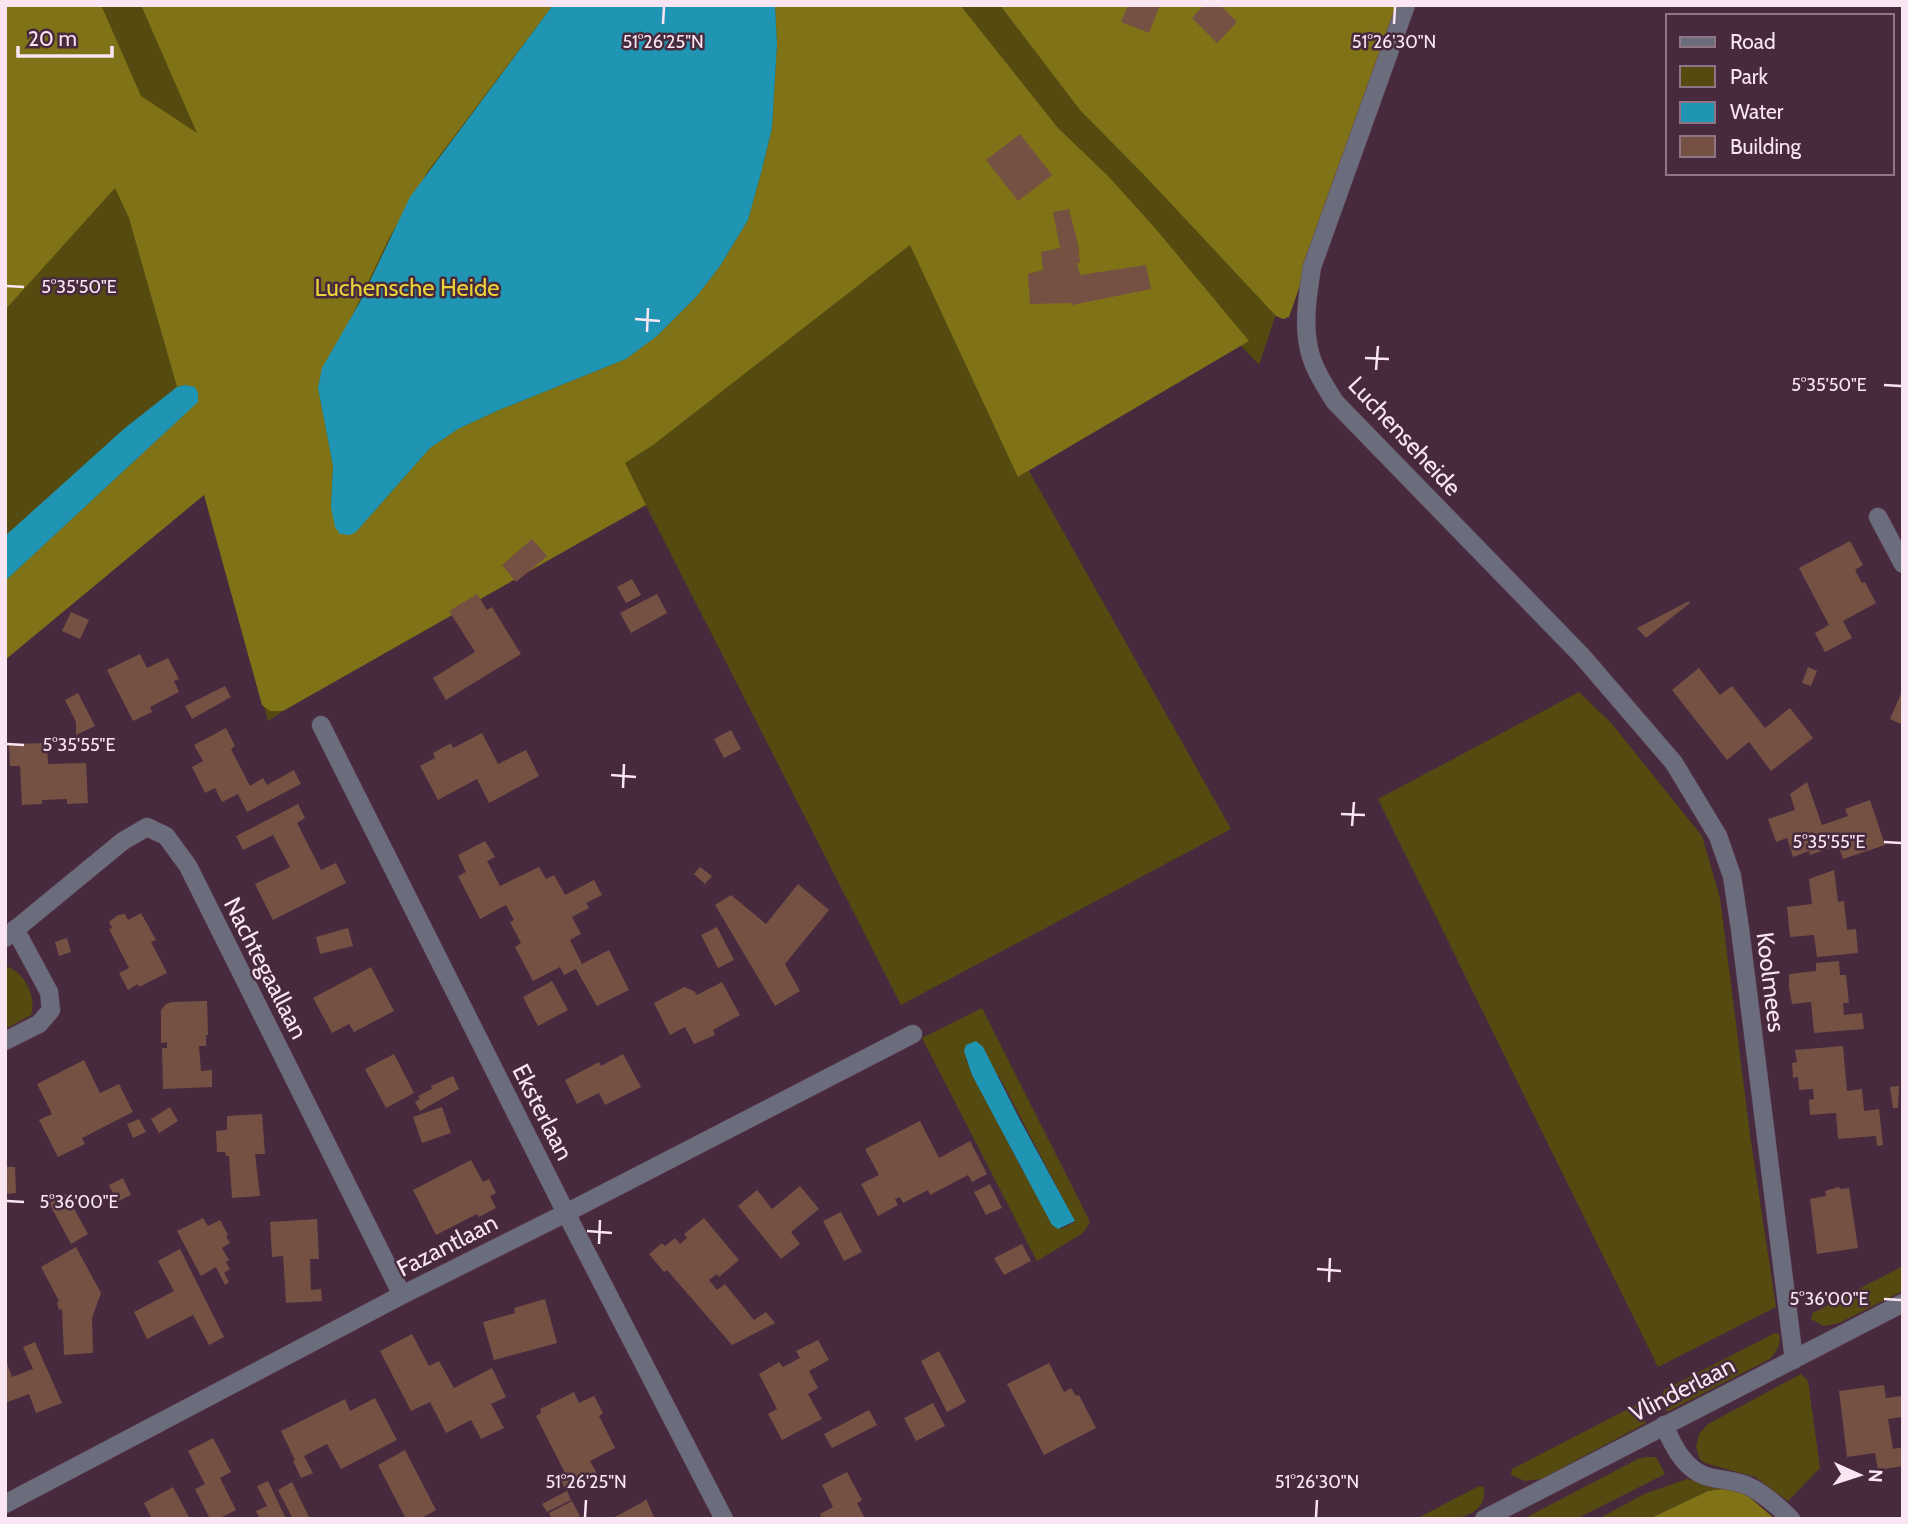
<svg xmlns="http://www.w3.org/2000/svg" width="1908" height="1524" font-family="Cabin,sans-serif">
<style>
.green{fill:#554b10;fill-rule:evenodd}
.forest{fill:#807216}
.water{fill:#1f95b3}
.building{fill:#755144}
.lines{fill:none;stroke-linecap:round;stroke-linejoin:round}
.minor-casing{stroke:#64485b;stroke-width:19}
.minor{stroke:#6b6d7d;stroke-width:18}
.ticks{fill:none;stroke:#fae6f2;stroke-width:2.5}
.labels{text-anchor:middle;dominant-baseline:central;stroke-width:5;stroke-linejoin:round;paint-order:stroke}
.park-label{font-size:24px;fill:#e9d238;stroke:#472a3e}
.street-label{font-size:24px;fill:#fae6f2;stroke:#472a3e}
.ticks-label{font-size:18px;text-anchor:middle;fill:#fae6f2;stroke:#472a3e;stroke-width:5;stroke-linejoin:round;paint-order:stroke}
</style>
<rect width="100%" height="100%" fill="#472a3e"/>
<path class="green" d="M5 5H1388L1282 296 1259 365 1038 127 1018 477 1029 471 1231 829 901 1005 632 478 268 721 208 490 5 656Z
M1579 692 1612 724 1702 836 1720 898 1751 1142 1776 1307 1658 1367 1378 799Z
M5 966C24 970 37 997 31 1015L5 1029Z
M982 1008 1090 1222 1083 1233 1037 1261 922 1038ZM965 1058 999 1076 1075 1222 1061 1229 1021 1168Z
M1903 1266V1291L1839 1323 1824 1326 1811 1319 1813 1313Z
M1775 1333 1779 1334C1782 1343 1776 1352 1770 1359L1667 1412 1661 1400 1664 1390Z
M1801 1374 1808 1381 1820 1468 1788 1501 1755 1477 1705 1463 1700 1459 1696 1447 1699 1434 1708 1424Z
M1636 1405 1646 1423 1541 1479 1525 1481 1511 1475 1512 1469Z
M1646 1457H1656L1665 1474 1576 1519H1523L1638 1459Z
M1687 1479 1730 1488 1708 1491 1649 1519H1598L1644 1494Z
M1479 1486 1484 1487C1488 1524 1442 1519 1416 1519Z"/>
<path class="forest" d="M5 5H101L141 96 197 133 141 5H553L428 171 389 238 318 388 333 466 331 507 356 532 430 448 458 429 499 410 626 359 657 336 697 296 720 266 748 220 761 173 772 128 777 44 775 5H960L1058 128 1109 177 1155 228 1249 341 1018 477 910 245 653 445 625 463 646 505 283 711H270L262 705 204 495 5 660V581L184 415 195 387 186 385 177 387 129 218 115 188 5 310Z
M1000 5H1398L1289 317 1283 319 1276 316 1148 179 1080 110Z
M1730 1488 1748 1496 1775 1519H1649L1708 1491Z"/>
<path class="water" d="M553 5H775L777 44 772 128 761 173 748 220 720 266 697 296 657 336 626 359 499 410 458 429 430 448 356 532 350 535 340 534 335 527 331 507 333 466 318 388 322 368 360 302 410 197Z
M185 385 195 387 198 393V402L5 581V536L125 428 177 387Z
M976 1041 983 1047 1020 1120 1075 1221 1058 1229 1052 1225 972 1075 964 1051 966 1045Z"/>
<path class="building" d="M1128 5H1160L1149 33 1121 22Z
M1204 5H1220L1237 22 1217 43 1192 18Z
M1020 134 1052 175 1018 201 986 160Z
M1069 209 1078 244 1080 263H1077L1080 275 1146 265 1151 289 1072 305 1071 303 1030 304 1028 274 1043 270 1041 252 1060 248 1053 212Z
M532 539 547 556 516 582 502 565Z
M1850 541 1863 565 1855 570 1862 583 1865 582 1876 603 1843 621 1852 638 1825 652 1815 633 1829 625 1799 568Z
M632 579 641 595 626 603 617 587Z
M477 594 487 610 492 607 521 654 446 700 433 678 475 652 449 611Z
M657 594 667 613 631 633 620 613Z
M1689 601 1690 603 1646 638 1637 628Z
M71 612 89 620 80 639 62 631Z
M140 654 147 668 168 658 179 679 174 681 179 692 150 707 152 712 133 721 107 670Z
M1808 667 1817 671 1811 686 1802 683Z
M1699 668 1720 695 1732 686 1765 728 1790 708 1813 738 1771 771 1749 742 1727 760 1672 690Z
M225 686 231 697 192 719 185 706Z
M1903 689V725L1890 719Z
M78 693 95 726 76 735V722L65 700Z
M226 728 235 746 231 749 250 786 263 778 267 785 294 770 301 784 247 812 238 794 222 802 215 788 205 793 192 767 203 761 194 745Z
M731 730 741 749 724 758 714 739Z
M482 733 498 764 526 750 539 776 489 803 477 779 438 800 420 766 435 758 433 753 451 743 453 748Z
M47 743 48 764 86 763 88 803 67 804V799L42 800V804L22 805 20 766H10L9 744Z
M1807 782 1822 825 1848 816 1845 809 1870 800 1885 845 1843 859 1838 845 1810 855 1809 851 1793 857 1787 838 1776 842 1768 819 1795 810 1790 794Z
M298 804 305 818 297 823 321 870 336 863 346 883 273 920 255 884 290 867 273 835 243 850 236 836Z
M485 841 495 857 487 861 500 886 539 867 546 879 554 875 565 895 594 880 602 895 586 903 589 908 572 917 581 934 570 940 582 964 609 950 629 990 597 1006 576 969 564 975 560 967 533 981 515 947 521 943 510 922 514 920 506 905 480 919 458 876 466 872 458 855Z
M700 867 712 876 705 884 694 874Z
M1834 870 1838 902 1844 901 1847 930 1856 929 1858 953 1817 957 1814 935 1790 937 1787 907 1812 904 1809 879Z
M798 884 829 910 785 964 800 991 775 1006 715 905 731 895 766 924Z
M141 913 156 940 151 942 167 973 139 987 138 984 128 990 119 973 129 968 109 929 112 928 109 922 118 915 125 914 128 920Z
M717 927 734 960 718 968 701 935Z
M348 928 353 946 320 954 316 937Z
M67 938 71 952 59 956 55 942Z
M1839 961 1840 975H1846L1849 1003H1843L1844 1015 1862 1013 1864 1029 1814 1033 1811 1002 1792 1004 1789 987V974L1816 971V963Z
M371 967 394 1011 354 1032 349 1024 332 1033 313 998Z
M552 981 568 1010 538 1026 523 997Z
M722 982 740 1015 713 1030 715 1035 694 1044 685 1027 670 1035 654 1003 684 987 694 991 697 995Z
M207 1001 208 1035H206V1046H199L201 1071 212 1070V1087L163 1089 162 1048H167V1042L161 1043V1010L166 1004 172 1002Z
M1843 1046 1847 1091 1862 1089 1864 1111 1879 1109 1883 1145 1877 1146 1876 1136 1838 1139 1836 1113 1810 1115 1809 1100 1814 1099 1813 1089 1799 1090 1798 1077 1793 1078 1792 1063 1797 1062 1795 1050Z
M394 1054 414 1093 386 1108 365 1069Z
M623 1054 641 1087 605 1105 599 1093 577 1104 565 1080 599 1062 601 1066Z
M84 1060 100 1093 119 1084 133 1112 82 1138 85 1144 58 1157 39 1120 52 1114 37 1084Z
M453 1076 459 1089 420 1111 415 1102 420 1099 418 1096 432 1089 431 1086Z
M1899 1086 1898 1108H1893L1890 1087Z
M170 1107 178 1121 159 1133 151 1119Z
M442 1107 451 1133 422 1143 413 1117Z
M262 1114 265 1154H255L260 1196 232 1198 229 1156H226L225 1152H217L216 1131 227 1130V1116Z
M139 1119 146 1132 133 1138 127 1124Z
M920 1121 939 1158 970 1141 987 1174 972 1182 968 1175 930 1195 928 1190 903 1203 900 1197 895 1199 898 1205 878 1216 861 1184 879 1175 865 1149Z
M471 1160 483 1182 489 1179 496 1193 490 1196 496 1208 479 1217 477 1214 436 1235 413 1190Z
M5 1167H15L16 1193 5 1194Z
M123 1178 131 1195 117 1202 109 1185Z
M990 1184 1002 1208 986 1215 974 1192Z
M800 1186 819 1209 791 1232 800 1244 781 1259 738 1206 757 1190 772 1209Z
M1839 1187 1840 1189 1849 1188 1858 1248 1817 1254 1810 1199 1826 1196 1825 1191Z
M66 1194 88 1234 71 1244 49 1203Z
M841 1212 862 1252 844 1261 823 1221Z
M203 1218 208 1226 220 1220 228 1235 226 1236 230 1243 222 1248 229 1260 226 1262 230 1269 224 1273 229 1282 225 1285 216 1267 201 1276 177 1231Z
M704 1218 739 1260 719 1277 717 1274 709 1280 717 1290 725 1284 754 1320 766 1312 775 1323 732 1345 667 1270 664 1272 649 1254 662 1243 665 1246 675 1238 680 1244 687 1238 684 1234Z
M317 1219 319 1259H310L311 1290 321 1289 322 1301 286 1303 283 1256 272 1257 270 1222Z
M1022 1244 1031 1261 1004 1275 994 1258Z
M76 1247 101 1293 92 1318 93 1353 64 1355 62 1309 59 1310 57 1302 59 1301 41 1267Z
M180 1249 224 1337 209 1345 193 1315 147 1339 134 1312 174 1291 158 1261Z
M545 1299 557 1343 494 1360 483 1322 515 1313 514 1308Z
M412 1334 429 1366 439 1361 454 1388 492 1368 506 1397 491 1404 504 1428 481 1439 471 1420 446 1433 430 1402 411 1411 380 1351Z
M818 1340 829 1360 809 1371 818 1388 808 1394 822 1419 782 1440 768 1414 777 1409 759 1374 779 1362 783 1367 800 1358 796 1351Z
M35 1342 62 1403 36 1413 29 1394 5 1403V1358L12 1377 33 1369 23 1347Z
M939 1351 966 1402 947 1412 921 1361Z
M1049 1363 1064 1392 1071 1388 1076 1396 1079 1395 1096 1428 1044 1455 1007 1384Z
M1884 1385 1886 1398 1901 1396 1903 1417 1888 1419 1893 1449 1903 1447V1466L1878 1470 1875 1453 1847 1457 1839 1391Z
M574 1392 579 1403 594 1396 603 1413 599 1416 615 1448 590 1461 599 1477 567 1491 571 1500 547 1512 542 1504 567 1491 560 1479 566 1475 536 1416 541 1413 540 1409Z
M375 1398 397 1440 341 1469 327 1444 304 1456 313 1473 301 1478 293 1461 295 1460 281 1431 345 1399 350 1411Z
M933 1403 945 1426 916 1441 904 1418Z
M869 1410 877 1425 832 1448 824 1434Z
M213 1438 231 1472 220 1478 236 1510 218 1519H210L195 1489 205 1484 188 1451Z
M405 1450 436 1510 420 1519H406L378 1465Z
M847 1472 862 1500 857 1503 865 1519H822L820 1514 833 1507 822 1485Z
M268 1481 286 1519H260L256 1511 267 1506 257 1486Z
M292 1482 310 1519H293L278 1490Z
M173 1487 190 1519H152L144 1503Z
M646 1499 655 1519H611L643 1502Z
M572 1501 580 1516 575 1519H552L549 1513Z"/>
<g class="lines">
<g class="minor-casing">
<path id="minor" d="M1406 5 1312 267C1308 292 1303 323 1309 349 1313 368 1325 386 1335 402L1582 656 1674 763 1718 836 1732 876 1740 929 1794 1360
M1878 517 1903 564
M321 725 566 1213 724 1519
M5 938 123 841 147 827 166 836 188 866 402 1295
M5 1041 39 1024 51 1010 49 992 15 929
M1664 1425C1673 1446 1685 1471 1709 1477 1724 1481 1738 1480 1752 1488 1767 1496 1779 1507 1791 1519
M5 1504 402 1295 566 1213 913 1034
M1484 1519 1903 1303"/>
</g>
<use href="#minor" class="minor"/>
</g>
<path class="ticks" d="M663 24 664 7M1394 24 1395 7M7 286 24 287M635 319 660 321M647 332 648 308M1365 358 1389 359M1376 370 1378 346M1884 385 1901 386M7 744 24 745M611 775 636 777M623 788 624 764M1341 814 1365 815M1352 826 1354 802M1884 842 1901 843M7 1201 24 1202M587 1231 612 1233M599 1244 600 1220M1317 1269 1341 1271M1329 1282 1330 1258M1884 1299 1901 1300M585 1517 586 1500M1316 1517 1317 1500"/>
<g class="labels">
<g class="park-label">
<text x="407" y="287">Luchensche Heide</text>
</g>
<g class="street-label">
<text transform="translate(1405 436) rotate(47)">Luchenseheide</text>
<text transform="translate(266 968) rotate(63)">Nachtegaallaan</text>
<text transform="translate(1771 982) rotate(83)">Koolmees</text>
<text transform="translate(543 1112) rotate(63)">Eksterlaan</text>
<text transform="translate(447 1245) rotate(-27)">Fazantlaan</text>
<text transform="translate(1682 1389) rotate(-27)">Vlinderlaan</text>
</g>
</g>
<g class="ticks-label">
<text x="663" y="48">51°26'25"N</text>
<text x="1394" y="48">51°26'30"N</text>
<text x="79" y="293">5°35'50"E</text>
<text x="1829" y="391">5°35'50"E</text>
<text x="79" y="751">5°35'55"E</text>
<text x="1829" y="848">5°35'55"E</text>
<text x="79" y="1208">5°36'00"E</text>
<text x="1829" y="1305">5°36'00"E</text>
<text x="586" y="1488">51°26'25"N</text>
<text x="1317" y="1488">51°26'30"N</text>
</g>
<rect width="1908" height="1524" fill="none" stroke="#fae6f2" stroke-width="14"/>
<rect x="1666" y="14" width="228" height="161" fill="#472a3e" stroke="#8f7586" stroke-width="2"/>
<rect x="1680" y="37" width="35" height="10" fill="#6b6d7d" stroke="#8f7586" stroke-width="2"/>
<text x="1730" y="49" font-size="21" fill="#fae6f2">Road</text>
<rect x="1680" y="66" width="35" height="21" fill="#554b10" stroke="#8f7586" stroke-width="2"/>
<text x="1730" y="84" font-size="21" fill="#fae6f2">Park</text>
<rect x="1680" y="102" width="35" height="21" fill="#1f95b3" stroke="#8f7586" stroke-width="2"/>
<text x="1730" y="119" font-size="21" fill="#fae6f2">Water</text>
<rect x="1680" y="136" width="35" height="21" fill="#755144" stroke="#8f7586" stroke-width="2"/>
<text x="1730" y="154" font-size="21" fill="#fae6f2">Building</text>
<g transform="translate(1859 1475) rotate(93)" stroke="#472a3e" stroke-width="5" paint-order="stroke">
<path d="M0-5L12 26L0 18L-12 26Z" fill="#fae6f2"/>
<text y="-10" font-size="19" font-weight="bold" text-anchor="middle" fill="#fae6f2">N</text>
</g>
<path d="M18 46v10h94v-10" fill="none" stroke="#fae6f2" stroke-width="3.5"/>
<text x="28" y="46" font-size="21" fill="#fae6f2" stroke="#472a3e" stroke-width="5" paint-order="stroke">20 m</text>
</svg>
